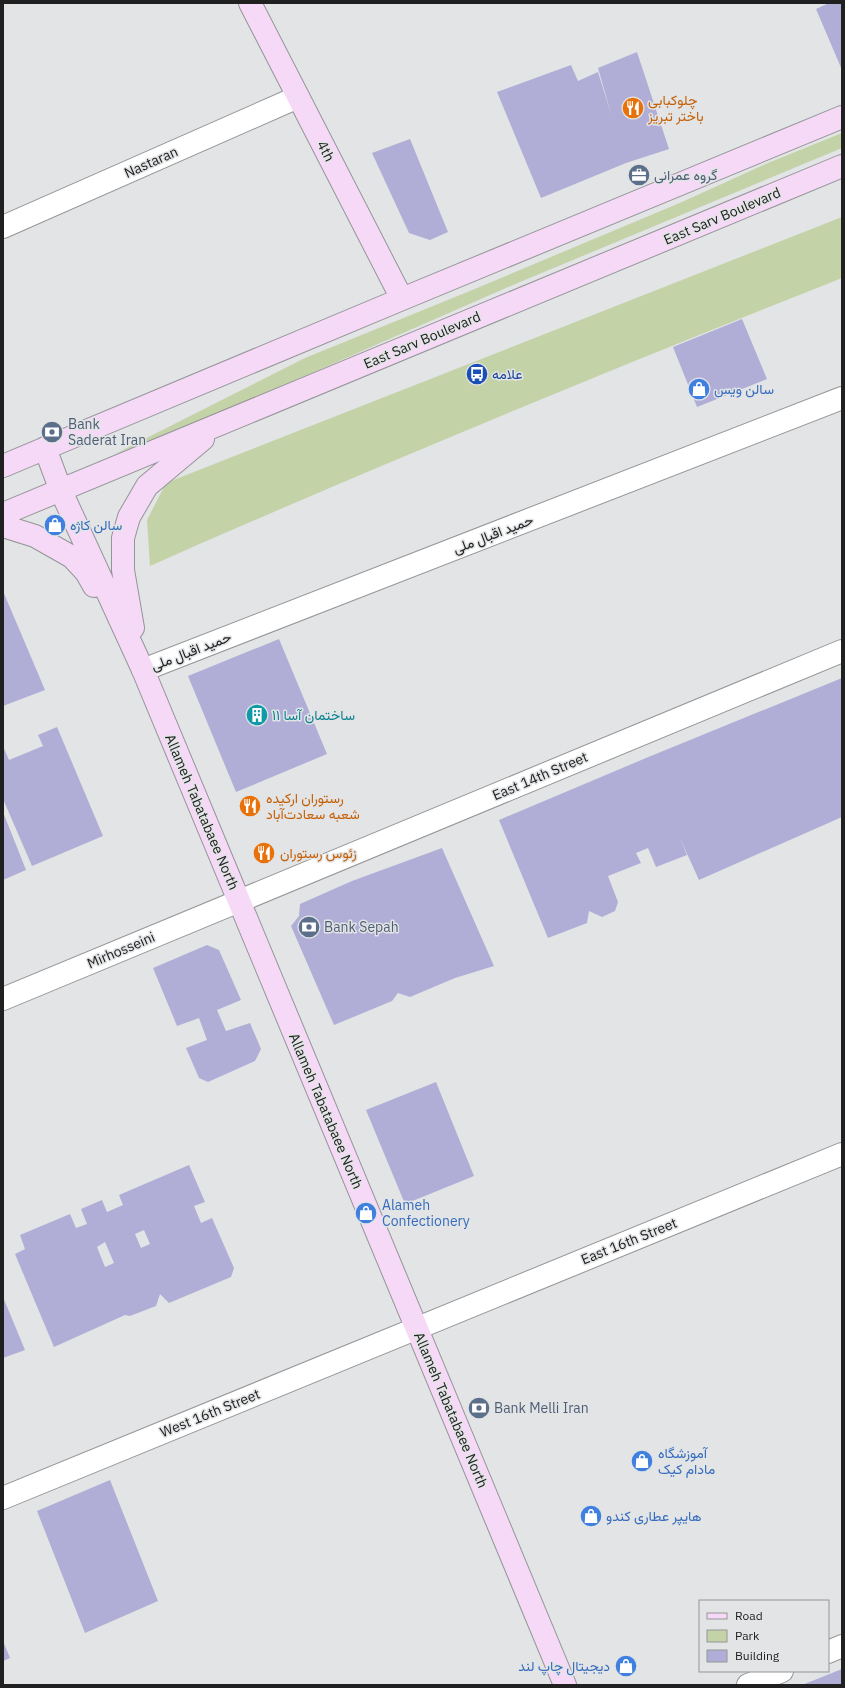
<svg xmlns="http://www.w3.org/2000/svg" width="845" height="1688" font-family="'IBM Plex Sans',Vazirmatn,sans-serif">
<style>
.green{fill:#c4d2a8}
.building{fill:#b0aed7;fill-rule:evenodd}
.lines{fill:none;stroke-linecap:round;stroke-linejoin:round}
.street-casing{stroke:#949597;stroke-width:24}
.secondary-casing{stroke:#949597;stroke-width:24}
.street{stroke:#fff;stroke-width:22}
.secondary{stroke:#f6d9f7;stroke-width:22}
.labels{text-anchor:middle;dominant-baseline:central;stroke-width:3;stroke-linejoin:round;paint-order:stroke}
.food-label{font-size:14px;fill:#c56008;stroke:#e2e4e5;text-anchor:start}
.street-label{font-size:14px;fill:#202021;stroke:#e2e4e5}
.service-label{font-size:14px;fill:#4e5e75;stroke:#e2e4e5;text-anchor:start}
.transit-label{font-size:14px;fill:#164399;stroke:#e2e4e5;text-anchor:start}
.shop-label{font-size:14px;fill:#366cbe;stroke:#e2e4e5;text-anchor:start}
.culture-label{font-size:14px;fill:#0d838f;stroke:#e2e4e5;text-anchor:start}
</style>
<rect width="100%" height="100%" fill="#e2e4e5"/>
<path class="green" d="M842 133V148L520 282 209 418 115 454 305 358 465 293 682 202 768 163Z
M842 217V278C610 370 378 465 150 566L147 520 166 483Z"/>
<path class="building" d="M829 3H842V70L816 9Z
M637 52 669 149 626 163 541 198 497 92 571 65 578 81 598 72 612 117 598 68Z
M410 139 448 232 430 240 409 233 372 153Z
M742 319 767 379 697 407 673 347Z
M3 591 45 690 3 706Z
M279 639 327 754 236 792 188 676Z
M842 678V817L699 880 679 836 687 855 656 867 648 848 636 853 641 863 608 876 618 902 615 911 602 917 589 911 587 923 548 938 499 820 646 758Z
M57 727 103 836 32 866 3 799V746L9 760 43 746 38 735Z
M3 812 26 870 3 880Z
M442 848 494 966 455 978 410 997 398 993 392 1001 334 1025 291 926 299 916 300 904 352 881Z
M207 945 219 950 241 1000 217 1010 226 1031 250 1023 261 1049 255 1061 208 1082 199 1078 186 1048 207 1040 199 1018 177 1026 153 968Z
M436 1082 474 1176 405 1204 366 1110Z
M189 1165 205 1202 194 1206 201 1223 212 1218 234 1268 231 1277 169 1303 160 1294 156 1306 130 1316 125 1315 54 1347 15 1254 25 1249 20 1235 70 1214 76 1228 87 1224 81 1209 102 1200 107 1212 123 1205 119 1195ZM144 1230 150 1244 141 1248 135 1234ZM105 1242 114 1263 105 1267 97 1247Z
M3 1297 25 1350 3 1358Z
M110 1480 158 1601 85 1633 37 1511Z
M3 1641 10 1658 3 1661Z
M842 1669V1685H802Z"/>
<g class="lines">
<g class="street-casing">
<path id="street" d="M3 227 298 97
M143 670 842 398
M3 999 842 651
M3 1498 842 1154
M828 1652 842 1646
M748 1685 782 1671"/>
</g>
<g class="secondary-casing">
<path id="secondary" d="M250 3 402 299
M45 448 61 491 143 670 565 1685
M3 466 402 299 842 117
M3 514 842 166
M3 526 35 536 72 557 86 572 94 586
M133 628 123 570V538L129 517 147 486 203 439"/>
</g>
<use href="#street" class="street"/>
<use href="#secondary" class="secondary"/>
</g>
<defs>
<g id="restaurant-disc" transform="scale(1.15)"><circle r="9.5" fill="#e8710a" stroke="#e2e4e5"/><path d="M-5-6h1v4h1v-4h1v4h1v-4h1v5L-1.5 .5V6h-2V.5L-5-1ZM5-6V6H3V1.5H1.5Q1.5-4 5-6Z" fill="#fff"/></g>
<g id="office-disc" transform="scale(1.15)"><circle r="9.5" fill="#5c6f8a" stroke="#e2e4e5"/><path d="M-6-3h4V-5.5h4V-3h4V5H-6ZM-1-4.5V-3h2v-1.5ZM-6 0V1H6V0Z" fill="#fff"/></g>
<g id="bus-disc" transform="scale(1.15)"><circle r="9.5" fill="#1a4fb4" stroke="#e2e4e5"/><path d="M-5-6H5V4H4V6H2V4H-2V6H-4V4H-5ZM-3.5-4V0h7V-4ZM-3.5 1.2v1.5H-2V1.2ZM2 1.2v1.5H3.5V1.2Z" fill="#fff"/></g>
<g id="shop-disc" transform="scale(1.15)"><circle r="9.5" fill="#3f7fe0" stroke="#e2e4e5"/><path d="M-5-2.5h2.3a2.7 3.5 0 0 1 5.4 0H5L5.5 6h-11ZM-1.5-2.5h3a1.5 2.3 0 0 0-3 0Z" fill="#fff"/></g>
<g id="bank-disc" transform="scale(1.15)"><circle r="9.5" fill="#5c6f8a" stroke="#e2e4e5"/><path d="M-6-4H6V4H-6ZM0-2.3a2.3 2.3 0 1 0 0 4.6a2.3 2.3 0 1 0 0-4.6Z" fill="#fff"/></g>
<g id="building-disc" transform="scale(1.15)"><circle r="9.5" fill="#0f9aa8" stroke="#e2e4e5"/><path d="M-4-6H4V6H1V3H-1V6H-4ZM-2.5-4.3h1.7v1.8h-1.7ZM.8-4.3h1.7v1.8H.8ZM-2.5-1h1.7V.8h-1.7ZM.8-1h1.7V.8H.8Z" fill="#fff"/></g>
</defs>
<g fill-rule="evenodd">
<use href="#restaurant-disc" x="633" y="108"/>
<use href="#office-disc" x="639" y="175"/>
<use href="#bus-disc" x="477" y="374"/>
<use href="#shop-disc" x="699" y="389"/>
<use href="#bank-disc" x="52" y="432"/>
<use href="#shop-disc" x="55" y="525"/>
<use href="#building-disc" x="257" y="715"/>
<use href="#restaurant-disc" x="250" y="806"/>
<use href="#restaurant-disc" x="264" y="853"/>
<use href="#bank-disc" x="309" y="927"/>
<use href="#shop-disc" x="366" y="1213"/>
<use href="#bank-disc" x="479" y="1408"/>
<use href="#shop-disc" x="642" y="1461"/>
<use href="#shop-disc" x="591" y="1516"/>
<use href="#shop-disc" x="626" y="1666"/>
</g>
<g class="labels">
<g class="food-label">
<text x="648" y="100">چلوکبابی<tspan x="648" dy="16">باختر تبریز</tspan></text>
<text x="266" y="798">رستوران ارکیده<tspan x="266" dy="16">شعبه سعادت‌آباد</tspan></text>
<text x="280" y="853">زئوس رستوران</text>
</g>
<g class="street-label">
<text transform="translate(326 151) rotate(63)">4th</text>
<text transform="translate(151 162) rotate(-24)">Nastaran</text>
<text transform="translate(722 216) rotate(-23)">East Sarv Boulevard</text>
<text transform="translate(422 340) rotate(-23)">East Sarv Boulevard</text>
<text transform="translate(493 534) rotate(-21)">حمید اقبال ملی</text>
<text transform="translate(191 651) rotate(-21)">حمید اقبال ملی</text>
<text transform="translate(540 776) rotate(-23)">East 14th Street</text>
<text transform="translate(202 812) rotate(67)">Allameh Tabatabaee North</text>
<text transform="translate(121 950) rotate(-23)">Mirhosseini</text>
<text transform="translate(326 1111) rotate(67)">Allameh Tabatabaee North</text>
<text transform="translate(629 1241) rotate(-22)">East 16th Street</text>
<text transform="translate(451 1410) rotate(67)">Allameh Tabatabaee North</text>
<text transform="translate(210 1413) rotate(-22)">West 16th Street</text>
</g>
<g class="service-label">
<text x="654" y="175">گروه عمرانی</text>
<text x="68" y="424">Bank<tspan x="68" dy="16">Saderat Iran</tspan></text>
<text x="324" y="927">Bank Sepah</text>
<text x="494" y="1408">Bank Melli Iran</text>
</g>
<g class="transit-label">
<text x="492" y="374">علامه</text>
</g>
<g class="shop-label">
<text x="714" y="389">سالن ویس</text>
<text x="70" y="525">سالن كاژه</text>
<text x="382" y="1205">Alameh<tspan x="382" dy="16">Confectionery</tspan></text>
<text x="658" y="1453">آموزشگاه<tspan x="658" dy="16">مادام کیک</tspan></text>
<text x="606" y="1516">هایپر عطاری کندو</text>
<text x="610" y="1666" text-anchor="end">دیجیتال چاپ لند</text>
</g>
<g class="culture-label">
<text x="272" y="715">ساختمان آسا ۱۱</text>
</g>
</g>
<rect width="845" height="1688" fill="none" stroke="#202021" stroke-width="8"/>
<rect x="699" y="1600" width="130" height="72" fill="#e2e4e5" stroke="#949697"/>
<rect x="707" y="1613" width="20" height="6" fill="#f6d9f7" stroke="#949697"/>
<text x="735" y="1620" font-size="12" fill="#202021">Road</text>
<rect x="707" y="1630" width="20" height="12" fill="#c4d2a8" stroke="#949697"/>
<text x="735" y="1640" font-size="12" fill="#202021">Park</text>
<rect x="707" y="1650" width="20" height="12" fill="#b0aed7" stroke="#949697"/>
<text x="735" y="1660" font-size="12" fill="#202021">Building</text>
</svg>
